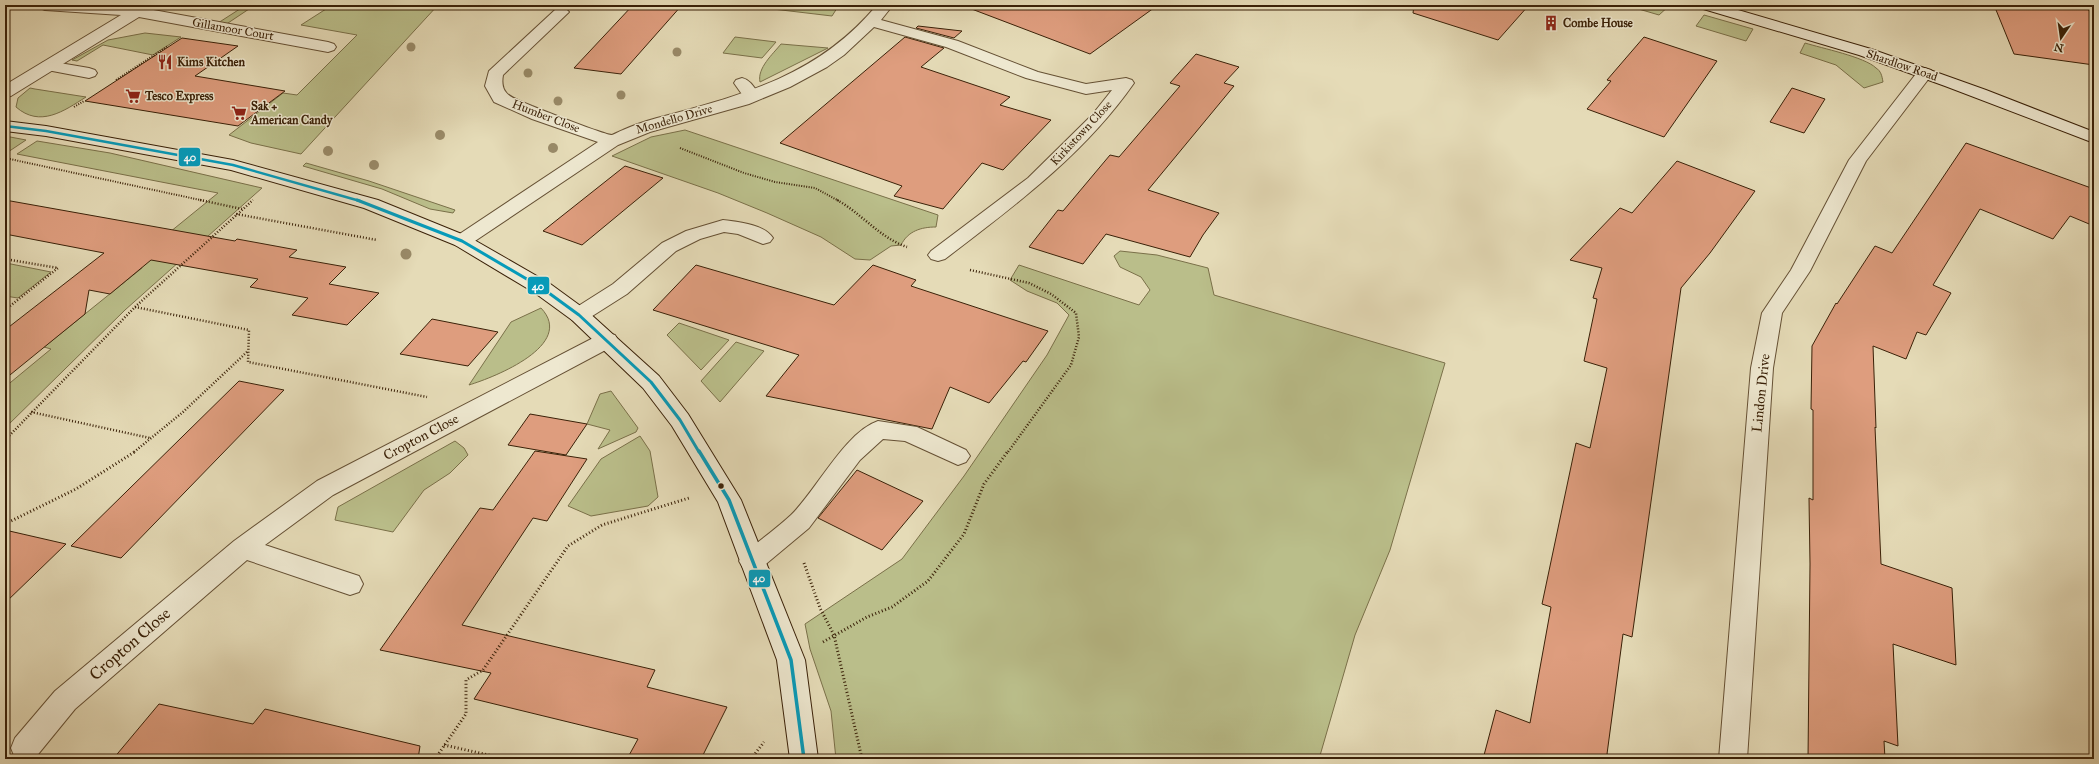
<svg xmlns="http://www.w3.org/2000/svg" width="2099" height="764" font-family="'IM FELL Great Primer',serif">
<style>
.green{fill:#babe8a;stroke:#7a7049}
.building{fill:#de9d7e;stroke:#3a2108}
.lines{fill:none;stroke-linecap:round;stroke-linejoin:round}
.lane-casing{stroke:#655034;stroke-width:2}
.street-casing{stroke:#655034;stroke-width:2}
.secondary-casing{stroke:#3a2108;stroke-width:2}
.path-far2{stroke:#3a2108;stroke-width:2;stroke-dasharray:1 1.5;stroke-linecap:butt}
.path-far1{stroke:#3a2108;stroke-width:2.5;stroke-dasharray:1 2;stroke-linecap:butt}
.path{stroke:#3a2108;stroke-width:3;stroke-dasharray:1 2.5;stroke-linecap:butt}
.lane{fill:#eee8d0;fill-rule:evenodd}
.street{fill:#eee8d0;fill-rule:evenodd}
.secondary{fill:#eee8d0;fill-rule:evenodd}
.bus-1-far2-casing{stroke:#eee8d0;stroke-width:5}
.bus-1-far1-casing{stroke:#eee8d0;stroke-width:6}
.bus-1-casing{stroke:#eee8d0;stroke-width:6}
.bus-1-far2{stroke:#069bba;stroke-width:2.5}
.bus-1-far1{stroke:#069bba;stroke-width:3}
.bus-1{stroke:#069bba;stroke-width:3.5}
.tree{fill:#998a68}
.bus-dot{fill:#3a2108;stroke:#eee8d0;stroke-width:1.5}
.labels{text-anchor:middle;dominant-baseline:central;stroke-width:3;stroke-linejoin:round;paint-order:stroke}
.far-poi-label{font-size:12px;font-weight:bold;fill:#3a2108;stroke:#eee8d0;text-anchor:start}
.far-street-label{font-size:12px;fill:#3a2108;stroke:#eee8d0}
.street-label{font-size:14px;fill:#3a2108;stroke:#eee8d0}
.near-street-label{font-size:17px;fill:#3a2108;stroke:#eee8d0}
.line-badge{stroke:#eee8d0;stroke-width:1.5}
.badge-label{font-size:11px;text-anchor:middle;font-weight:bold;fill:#fff}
</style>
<rect width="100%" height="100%" fill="#e5dbb7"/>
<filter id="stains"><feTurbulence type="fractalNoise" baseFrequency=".005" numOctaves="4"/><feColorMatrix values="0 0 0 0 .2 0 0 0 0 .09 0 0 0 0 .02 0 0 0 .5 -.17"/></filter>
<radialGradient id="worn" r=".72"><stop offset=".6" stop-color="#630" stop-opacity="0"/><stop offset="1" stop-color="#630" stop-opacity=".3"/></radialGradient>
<path class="green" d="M246 5H255L225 25 218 23Z
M302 5H438L301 154 251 143 229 135 283 93 297 95 357 35 301 25 326 9Z
M739 5H839L832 16Z
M1625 5H1670L1659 15Z
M1704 15 1753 29 1746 41 1696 26Z
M145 33 181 37 153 55 103 45 77 61 72 60 108 40Z
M735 37 776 42 762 58 723 53Z
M1805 43C1821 48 1865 57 1876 68 1881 71 1882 76 1883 82L1864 88 1836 65 1800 53Z
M781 44 828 48 760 82C757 68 773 54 781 44Z
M30 88 35 89 86 97C64 111 40 128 16 107L18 98Z
M685 130 938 215 936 227C921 227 908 231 901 245L891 246 870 260 855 259 821 237 767 213 718 193 612 156 651 137Z
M5 136 26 140 5 154Z
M37 141 110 153 262 188 125 310 5 428V387L51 349 44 347 142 268 138 258 218 193 17 154Z
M306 163 369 181 455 210 453 213 430 209 382 189 303 166Z
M1120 251 1157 255 1208 268 1214 295 1445 363 1390 550 1355 635 1319 759H836L831 711 810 649 805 624 902 559 964 476 1047 355 1069 315 1057 303 1027 291 1010 280 1019 265 1139 305 1150 290 1141 277 1120 267 1114 256Z
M5 263 11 264 51 272 18 298 5 296Z
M541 308C576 345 495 377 469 385L511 322Z
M679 323 729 340 701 370 667 335Z
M736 342 764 351 720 402 701 381Z
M611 391 638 428 636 432 598 449 610 430 587 424 600 394Z
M640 436 650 451 658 497 648 506 591 516 568 506 601 459Z
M455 441 464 448 468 455 450 473 424 490 393 532 335 520 338 507Z"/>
<path class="building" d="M633 5H682L621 74 574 68Z
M970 5H1158L1090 54 969 8Z
M1414 5H1529L1498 40 1413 13Z
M1994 5H2086L2094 20V65L2014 54Z
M918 26 962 31 954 38 916 28Z
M905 37 944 48 921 67 1010 97 1000 105 1051 120 1003 170 982 163 943 209 894 196 902 186 780 143Z
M1644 37 1717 61 1664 137 1587 109 1611 81 1607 80Z
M182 38 238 46 195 76 285 91 238 126 85 101Z
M1196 54 1239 67 1224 83 1234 86 1148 190 1219 213 1203 235 1190 257 1106 234 1083 264 1029 247 1058 210 1063 211 1110 155 1119 157 1180 86 1170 83Z
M1792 88 1825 99 1804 133 1770 122Z
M1966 143 2094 189V226L2070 216 2053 239 1980 209 1933 285 1951 293 1926 335 1917 332 1906 359 1873 346 1876 428 1875 427 1881 564 1952 588 1956 665 1893 644 1898 746 1884 741 1885 759H1808L1810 564 1809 498 1813 500V410L1811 409 1812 346 1836 303 1837 304 1875 246 1892 253Z
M1677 161 1755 191 1710 253 1681 288 1632 637 1623 634 1607 754 1615 757V759H1483L1496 710 1530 723 1551 607 1542 604 1576 443 1590 448 1607 368 1584 361 1597 299 1593 298 1602 268 1570 260 1620 208 1632 213Z
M625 166 663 178 582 245 543 231Z
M5 200 235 241 237 239 297 250 289 257 346 267 329 284 379 293 347 325 292 315 308 298 250 287 258 279 151 260 110 294 89 290 85 314 5 379V330L104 253 5 234Z
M696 265 834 305 873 265 916 280 911 286 1048 331 1026 362 1023 361 989 403 950 387 932 429 766 396 799 355 653 310Z
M432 319 498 332 468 366 400 354Z
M239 381 284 390 121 558 71 546Z
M530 414 587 424 566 455 508 445Z
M535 451 587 459 547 521 533 518 462 625 655 670 647 687 727 707 701 759H627L638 739 474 699 491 673 380 650 480 508 493 510Z
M857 470 923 501 882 550 818 518Z
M5 530 66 544 5 603Z
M159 704 253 724 265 709 420 746 418 759H113Z"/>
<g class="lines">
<g class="lane-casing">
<path id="lane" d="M48 61 89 68 95 70 97 73 95 76 89 78 42 69 40 66 42 63Z
M742 78C751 80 755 89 760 96L758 100H746L734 83 736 80Z
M723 220C738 222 764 224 773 238L770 242 763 244 738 234 724 232 700 239 676 251 627 294 586 320 579 322 572 320 569 315 572 310 613 284 662 243 686 231Z
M878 421 917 427 966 450 970 456 966 462 958 465 905 441 883 439 860 460 809 528 761 568 752 571 743 568 739 561 743 554C759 541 776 529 791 515 816 491 845 432 878 421Z"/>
</g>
<g class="street-casing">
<path id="street" d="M37 5H104L137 7 328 42 334 44 336 47 334 50 328 52 139 17 11 96 5 97V85L121 15 45 10 40 8Z
M877 5H893L881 20 958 41 1038 72 1086 84 1126 78 1132 80 1134 83C1084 155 1014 206 945 259L938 261 931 259 928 255 931 251 1028 178 1092 115 1112 90 1086 94 1026 78 946 47 874 27 844 55 827 67 790 87 749 104 650 132 618 145 469 245 462 247 455 245 452 241 455 237 598 142 532 119 494 102 485 86 489 71 556 9H566L569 12 503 75C499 97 515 98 532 106 542 110 605 135 612 135 615 134 620 131 623 130 634 125 646 121 657 118 743 95 818 76 877 5Z
M1925 68 1931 70 1933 73 1866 161 1810 271 1782 313 1773 368 1747 759H1719L1751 368 1762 313 1791 270 1849 160 1919 70Z
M607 333 615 335 618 340 615 345 333 495 265 545 359 576 363 584 359 592 350 595 247 560 75 709 35 758H15L11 748 15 738 55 691 234 541 317 481 599 335Z"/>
</g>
<g class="secondary-casing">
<path id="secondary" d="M1697 5H1721L1871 49 1986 90 2094 132V143L1945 86 1859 55 1700 8Z
M5 121 46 126 233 160 378 200 469 237 549 283 586 310 659 376 688 414 741 500 805 660 818 759H790L777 660 718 502 672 426 643 388 572 320 535 293 455 245 364 208 231 170 46 136 5 131Z"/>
</g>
<path class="path-far2" d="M116 80 168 46
M74 107 84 101
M680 148 744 173 775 182 815 188 839 201
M5 158 205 201"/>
<path class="path-far1" d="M200 200 242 209
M837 200C861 213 880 238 907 247
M236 214 377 240
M5 242 7 246 5 253
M5 259 58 268 5 310
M970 270 1029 283 1051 294 1076 313 1079 337 1071 365 1008 452
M135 307 249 330 248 362 427 397
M31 412 150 438
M5 440 135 307 253 200
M134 452 183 412 248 351"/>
<path class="path" d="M5 524 76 489 136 451
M804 563 820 608 834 635 862 759
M823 642 867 617 892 607 928 581 964 534 984 484 1008 451
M444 745 506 759
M435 759 466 714V680L483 670 568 546 602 525 689 498
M751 759 764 742"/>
<use href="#lane" class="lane"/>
<use href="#street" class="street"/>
<use href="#secondary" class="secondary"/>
<g class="bus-1-far2-casing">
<path id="bus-1-far2" d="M5 126 46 131 233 165 360 201"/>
</g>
<g class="bus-1-far1-casing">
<path id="bus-1-far1" d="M357 200 462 241 542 288 579 315 651 382 680 420 699 452"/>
</g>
<g class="bus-1-casing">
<path id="bus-1" d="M699 451 729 500 791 660 804 759"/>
</g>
<use href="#bus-1-far2" class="bus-1-far2"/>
<use href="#bus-1-far1" class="bus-1-far1"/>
<use href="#bus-1" class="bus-1"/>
</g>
<g class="tree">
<circle cx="411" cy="47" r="4.5"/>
<circle cx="677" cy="52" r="4.5"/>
<circle cx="528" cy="73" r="4.5"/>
<circle cx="621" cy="95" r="4.5"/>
<circle cx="558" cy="101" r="4.5"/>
<circle cx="440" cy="135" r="5"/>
<circle cx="553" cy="148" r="5"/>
<circle cx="328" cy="151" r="5"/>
<circle cx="374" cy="165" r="5"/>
<circle cx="406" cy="254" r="5.5"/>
</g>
<defs>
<g id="building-bare" transform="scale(1.2)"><path d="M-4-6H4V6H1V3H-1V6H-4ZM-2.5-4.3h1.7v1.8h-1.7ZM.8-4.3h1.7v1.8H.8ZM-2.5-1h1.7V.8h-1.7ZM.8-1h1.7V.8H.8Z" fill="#8f2418" stroke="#eee8d0" stroke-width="2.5" paint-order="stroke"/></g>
<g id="restaurant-bare" transform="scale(1.2)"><path d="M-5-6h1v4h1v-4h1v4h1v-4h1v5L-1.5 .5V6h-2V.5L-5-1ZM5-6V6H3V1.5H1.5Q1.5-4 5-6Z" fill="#8f2418" stroke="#eee8d0" stroke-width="2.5" paint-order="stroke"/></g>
<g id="supermarket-bare" transform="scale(1.2)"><path d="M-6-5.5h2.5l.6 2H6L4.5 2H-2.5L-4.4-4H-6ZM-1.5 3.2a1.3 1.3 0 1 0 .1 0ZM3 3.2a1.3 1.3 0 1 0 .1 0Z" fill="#8f2418" stroke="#eee8d0" stroke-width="2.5" paint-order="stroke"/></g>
</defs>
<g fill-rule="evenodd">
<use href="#building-bare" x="1551" y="23"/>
<use href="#restaurant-bare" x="165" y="62"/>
<use href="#supermarket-bare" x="133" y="96"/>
<use href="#supermarket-bare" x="239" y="113"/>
</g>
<circle class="bus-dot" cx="721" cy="486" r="3.5"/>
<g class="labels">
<g class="far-poi-label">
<text x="1563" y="23">Combe House</text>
<text x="177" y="62">Kims Kitchen</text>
<text x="145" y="96">Tesco Express</text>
<text x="251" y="106">Sak +<tspan x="251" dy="14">American Candy</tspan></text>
</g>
<g class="far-street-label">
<text transform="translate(233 29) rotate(10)">Gillamoor Court</text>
<text transform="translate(1902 65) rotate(19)">Shardlow Road</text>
<text transform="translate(546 116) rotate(21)">Humber Close</text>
<text transform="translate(674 119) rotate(-16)">Mondello Drive</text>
<text transform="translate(1081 133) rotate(-47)">Kirkistown Close</text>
</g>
<g class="street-label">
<text transform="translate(1761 393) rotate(-84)">Lindon Drive</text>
<text transform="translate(421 437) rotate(-28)">Cropton Close</text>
</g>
<g class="near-street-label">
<text transform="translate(130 644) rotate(-41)">Cropton Close</text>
</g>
</g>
<g class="line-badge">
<rect x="178" y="147" width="23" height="20" rx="4" fill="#069bba"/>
<rect x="527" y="276" width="23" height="19" rx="4" fill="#069bba"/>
<rect x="748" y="569" width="23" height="19" rx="4" fill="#069bba"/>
</g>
<g class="badge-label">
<text x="190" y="161">40</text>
<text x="538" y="290">40</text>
<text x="759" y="582">40</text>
</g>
<rect width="2099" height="764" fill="none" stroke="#e5dbb7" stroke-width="20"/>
<rect x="6" y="6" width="2087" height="752" fill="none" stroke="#3a2108" stroke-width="2"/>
<rect x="10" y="10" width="2079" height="744" fill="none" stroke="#3a2108"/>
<g transform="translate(2061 38) rotate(193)" stroke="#eee8d0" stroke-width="3" paint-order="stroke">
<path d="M0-3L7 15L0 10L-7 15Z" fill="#3a2108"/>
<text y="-6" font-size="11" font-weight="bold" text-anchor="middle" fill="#3a2108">N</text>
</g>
<rect width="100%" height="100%" filter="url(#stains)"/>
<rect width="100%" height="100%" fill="url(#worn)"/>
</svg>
